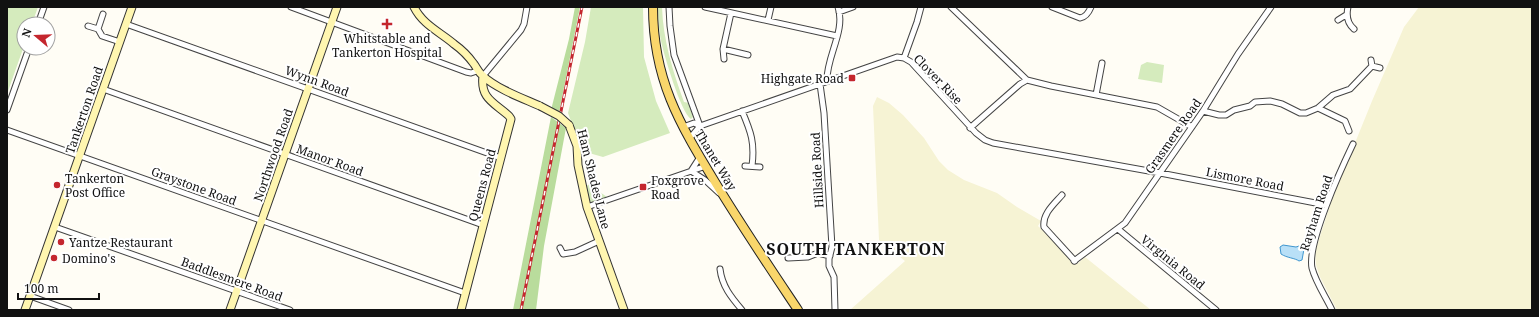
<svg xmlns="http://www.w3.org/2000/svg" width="1539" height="317" font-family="'Noto Serif',serif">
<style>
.farmland{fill:#f6f3d4}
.green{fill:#d5ebbd}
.forest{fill:#b9dc9c}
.water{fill:#b9e0f7;stroke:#3f96cf}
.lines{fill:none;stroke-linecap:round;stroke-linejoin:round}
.street-casing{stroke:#444;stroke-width:7}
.secondary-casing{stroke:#333;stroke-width:9}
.primary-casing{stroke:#222;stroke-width:10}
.street{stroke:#fff;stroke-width:5}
.secondary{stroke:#fff6b0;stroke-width:7}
.primary{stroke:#f9d66b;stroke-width:8}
.rail-casing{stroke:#c4262e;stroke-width:3}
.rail{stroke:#fff;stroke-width:1.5;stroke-dasharray:4.5;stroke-linecap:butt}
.secondary-bridge-casing{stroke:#333;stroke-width:9;stroke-linecap:butt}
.secondary-bridge{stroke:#fff6b0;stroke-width:7}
.poi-dot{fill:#c4262e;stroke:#fff;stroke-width:1.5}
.labels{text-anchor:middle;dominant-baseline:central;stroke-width:4;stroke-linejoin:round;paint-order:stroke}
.poi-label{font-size:12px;fill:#111;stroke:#fff;text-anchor:start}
.street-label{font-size:12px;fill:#111;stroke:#fff}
.district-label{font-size:16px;font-weight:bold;letter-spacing:1px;fill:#111;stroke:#fff}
</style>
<rect width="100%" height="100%" fill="#fffdf5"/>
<path class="farmland" d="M1419 7H1532V310H1337L1320 277 1316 265 1315 252 1331 202 1372 101 1404 27Z
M877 97 889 103 903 115 924 138 939 161 948 170 964 180 997 193 1017 207 1041 221 1038 226 1077 264 1085 257 1151 310H850L905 261 879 240 873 106Z"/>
<path class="green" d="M7 7H38L32 24H24V46L7 94Z
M591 7H643L644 57 656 101 670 133 603 157 582 151 568 113 585 42Z
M658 7H662C663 40 673 72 684 102L689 103 693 117 691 119C681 113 664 55 661 41 659 31 658 18 658 7Z
M1147 62 1164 65 1162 83 1138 79 1141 65Z
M591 183 597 190 607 197 593 203 589 201 585 187Z"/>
<path class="forest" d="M575 7H580L559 113 551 110 569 39Z
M551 117 566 128 544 246 536 310H513Z"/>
<path class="water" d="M1283 245 1296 247 1302 245 1304 249 1302 260 1299 261C1295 258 1287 258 1281 254L1280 247Z"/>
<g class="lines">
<g class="street-casing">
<path id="street" d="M291 7 466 72 471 73 477 71
M669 7 670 26 674 55 700 126
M705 7 837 36
M951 7 1027 80
M1052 7 1080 18C1086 17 1089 12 1091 7
M1348 7C1346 16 1347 23 1354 29
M839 12 853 7
M103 14 98 29 102 36 120 42
M768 20 771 7
M1338 20 1346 15
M38 24 44 7
M126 24 501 158
M88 26 98 29
M723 49 748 55
M904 58 917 22 921 7
M724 59 723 49 731 13
M1371 60 1372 66 1380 68
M483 76 521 30 524 24 527 7
M827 81C826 57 846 31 838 7
M820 84 824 113 832 247 829 259V266L834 277 835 310
M103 89 483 225
M1096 95 1102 63
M1318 108 1345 121 1349 131
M7 110 29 48
M742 111C751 132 755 143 752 166
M1203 111 1219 115H1226L1234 110 1250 106 1255 102 1270 101 1282 104 1300 113H1306L1318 108 1333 95 1350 89 1372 66
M683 127 694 123 700 126
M970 128 1020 84 1027 80 1051 86 1157 107 1192 127
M7 130 465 293
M689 139 700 126 897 57 904 58 911 62 976 133 985 140 993 143 1160 173 1326 205
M745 166 760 167
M691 171 705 180 719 193
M691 171 700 157
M1062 195C1054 204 1042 214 1044 227L1075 261
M587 207 706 166
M55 227 290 310
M1118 229 1216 310
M560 248 563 254 575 252 599 241
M788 258 808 257 818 253 830 256
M1074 261 1125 223 1203 111 1238 54 1271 7
M720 269C722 286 731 297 742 310
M30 296 69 310
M1332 310C1326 297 1316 283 1312 268 1307 243 1341 169 1353 144"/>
</g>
<g class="secondary-casing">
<path id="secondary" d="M414 7C423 25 440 32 454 44 461 49 469 57 474 64 477 68 478 72 483 76 497 89 522 98 540 106
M569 125 577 146 578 165 587 207 624 310
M25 310 132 7
M230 310 337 7
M461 310 511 119 509 116C495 103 480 99 483 76"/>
</g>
<g class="primary-casing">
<path id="primary" d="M653 7C653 79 679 123 715 182 741 225 770 268 798 310"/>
</g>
<use href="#street" class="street"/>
<use href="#secondary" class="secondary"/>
<use href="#primary" class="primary"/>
<g class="rail-casing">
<path id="rail" d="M521 310 582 7"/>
</g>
<use href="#rail" class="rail"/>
<g class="secondary-bridge-casing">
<path id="secondary-bridge" d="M540 106 559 116 569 125"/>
</g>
<use href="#secondary-bridge" class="secondary-bridge"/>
</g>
<g class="poi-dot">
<path d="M385 18h4v4h4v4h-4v4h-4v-4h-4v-4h4z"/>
<rect x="848" y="74" width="8" height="8" rx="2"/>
<circle cx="57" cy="185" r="4"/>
<rect x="639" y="183" width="8" height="8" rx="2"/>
<circle cx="61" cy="242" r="4"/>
<circle cx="54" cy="258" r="4"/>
</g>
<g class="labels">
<g class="poi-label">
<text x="387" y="38" text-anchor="middle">Whitstable and<tspan x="387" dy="14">Tankerton Hospital</tspan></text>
<text x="844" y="78" text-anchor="end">Highgate Road</text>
<text x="65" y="178">Tankerton<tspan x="65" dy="14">Post Office</tspan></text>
<text x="651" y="180">Foxgrove<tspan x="651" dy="14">Road</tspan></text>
<text x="69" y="242">Yantze Restaurant</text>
<text x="62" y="258">Domino's</text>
</g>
<g class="street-label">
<text transform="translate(938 79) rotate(46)">Clover Rise</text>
<text transform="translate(317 81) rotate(20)">Wynn Road</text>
<text transform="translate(84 110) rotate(-71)">Tankerton Road</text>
<text transform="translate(1173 136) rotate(-55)">Grasmere Road</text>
<text transform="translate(273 155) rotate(-71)">Northwood Road</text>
<text transform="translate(330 160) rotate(20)">Manor Road</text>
<text transform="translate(716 160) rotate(59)">Thanet Way</text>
<text transform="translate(817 170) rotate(-93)">Hillside Road</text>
<text transform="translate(594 179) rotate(76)">Ham Shades Lane</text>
<text transform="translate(1245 179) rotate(11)">Lismore Road</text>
<text transform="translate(482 185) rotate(-75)">Queens Road</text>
<text transform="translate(194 186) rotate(20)">Graystone Road</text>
<text transform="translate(1316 213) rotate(-72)">Rayham Road</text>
<text transform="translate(1173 262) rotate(39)">Virginia Road</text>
<text transform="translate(232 279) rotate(20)">Baddlesmere Road</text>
</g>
<g class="district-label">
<text x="856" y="249">SOUTH TANKERTON</text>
</g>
</g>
<rect width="1539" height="317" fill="none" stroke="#111111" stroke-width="16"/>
<g transform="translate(36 36) rotate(289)"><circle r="19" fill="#ffffff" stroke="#a0a0a0"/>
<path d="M0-3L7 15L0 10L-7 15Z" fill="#c4262e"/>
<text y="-6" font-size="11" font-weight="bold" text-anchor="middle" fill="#111111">N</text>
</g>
<path d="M18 293v6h81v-6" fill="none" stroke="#111111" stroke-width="2"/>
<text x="24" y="293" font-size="12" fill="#111111" stroke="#ffffff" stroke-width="3" paint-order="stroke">100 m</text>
</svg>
